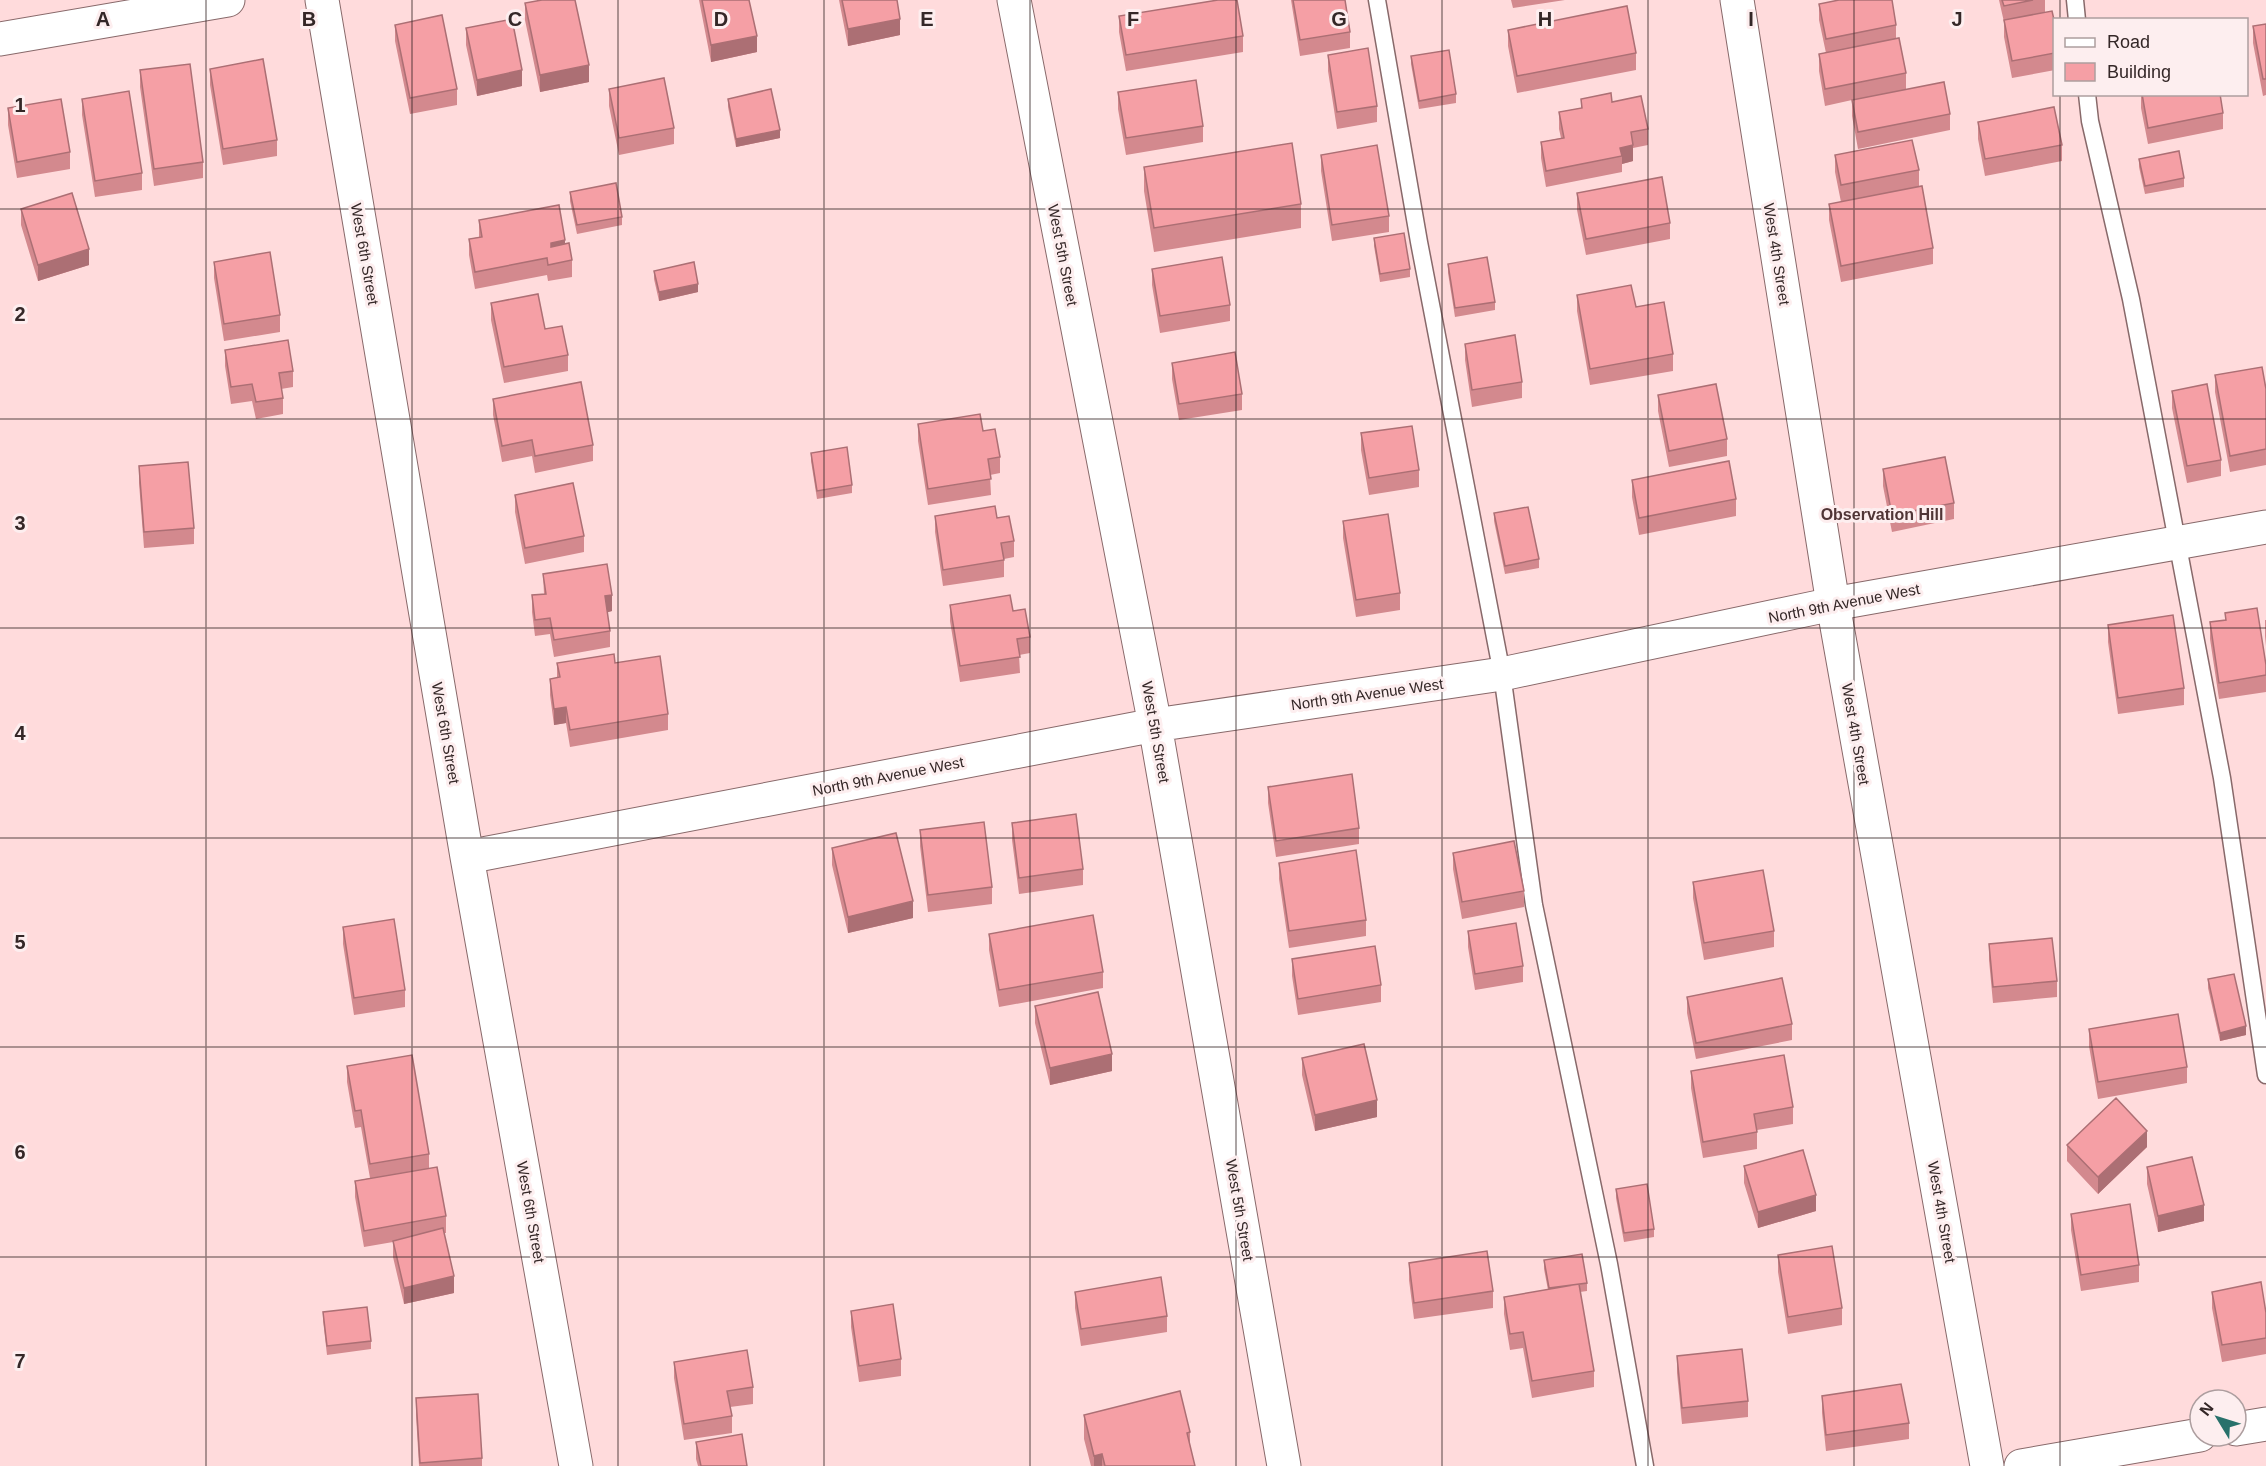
<svg xmlns="http://www.w3.org/2000/svg" width="2266" height="1466" font-family="Helvetica,sans-serif">
<style>
.lines{fill:none;stroke-linecap:round;stroke-linejoin:round}
.service-casing{stroke:#88696a;stroke-width:19}
.minor-casing{stroke:#88696a;stroke-width:35}
.tertiary-casing{stroke:#88696a;stroke-width:35}
.service{stroke:#fff;stroke-width:16}
.minor{stroke:#fff;stroke-width:33}
.tertiary{stroke:#fff;stroke-width:33}
.wall{fill:#d3898e}
.shaded-wall{fill:#ac6f74}
.building{fill:#f59fa5;stroke:#ac6f74;stroke-width:1.5}
.grid{fill:none;stroke:#342727;stroke-width:1.5;stroke-opacity:0.55}
.labels{text-anchor:middle;dominant-baseline:central;stroke-width:6;stroke-linejoin:round;paint-order:stroke}
.street-label{font-size:15px;fill:#342727;stroke:#fdeeef}
.neighbourhood-label{font-size:16px;font-weight:bold;fill:#503536;stroke:#fdeeef}
.grid-label{font-size:20px;text-anchor:middle;font-weight:bold;fill:#342727;stroke:#fdeeef;stroke-width:6;stroke-linejoin:round;paint-order:stroke}
</style>
<rect width="100%" height="100%" fill="#ffdbdc"/>
<g class="lines">
<g class="service-casing">
<path id="service" d="M1377 0 1419 242 1502 674 1534 905 1609 1264 1645 1466
M2075 0 2077 20
M2087 94 2090 121 2131 299 2222 778 2266 1075"/>
</g>
<g class="minor-casing">
<path id="minor" d="M322 0 467 857 576 1466
M1014 0 1155 725 1284 1466
M0 39 228 0
M467 857 1155 725 1502 674 1833 604 2266 527"/>
</g>
<g class="tertiary-casing">
<path id="tertiary" d="M1737 0 1833 604 1987 1466
M2236 1429 2266 1424
M2021 1466 2200 1435"/>
</g>
<use href="#service" class="service"/>
<use href="#minor" class="minor"/>
<use href="#tertiary" class="tertiary"/>
</g>
<path class="wall" d="M699 0H749L757 52 711 62Z
M839 0H897L900 35 848 46Z
M1291 0H1345L1350 32V48L1300 56Z
M1511 0H1565L1513 8Z
M1999 0H2045V12L2055 24V70L2012 78 2004 37V22Z
M525 3 589 82 540 92 525 20Z
M1819 4 1896 25V39L1906 73V89L1950 114V130L1858 149 1852 116V100L1825 106 1819 71V54L1826 53 1819 20Z
M1119 16 1243 36V52L1126 71 1119 32Z
M2266 24V95L2263 96 2253 43V26Z
M395 25 457 89V105L410 114 395 41Z
M466 28 522 86 477 96 466 45Z
M1508 30 1636 53V70L1517 93 1508 46Z
M1328 55 1377 106V122L1337 129 1328 71Z
M1411 56 1456 94V103L1419 109 1411 64Z
M210 69 277 140V156L223 165 210 85Z
M140 70 203 162V178L154 186 140 87Z
M609 89 674 128V144L619 155 609 106Z
M1118 92 1203 126V142L1126 155 1118 109Z
M2141 94H2220L2223 113V129L2148 144 2141 108Z
M82 99 142 173V190L95 197 82 115Z
M728 99 780 138 736 147 728 107Z
M1581 99 1612 102 1648 129V145L1633 148V161L1622 164V172L1546 187 1541 158V142L1561 138 1559 129V112L1581 108Z
M8 108 70 152V169L17 178 8 125Z
M1978 122 2062 145V161L1985 176 1978 139Z
M1321 155 1389 216V232L1332 241 1321 171Z
M1835 155 1919 170V186L1933 248V264L1841 282 1829 220V204L1841 202 1835 172Z
M2139 159 2184 178V187L2145 194 2139 167Z
M1144 167 1301 204V228L1154 252 1144 191Z
M570 192 622 217V225L577 234 570 201Z
M1577 193 1670 223V239L1586 255 1577 210Z
M21 209 89 265 38 281 21 225Z
M479 220 565 244 572 260V277L548 281 547 275 475 289 469 255V239L479 237Z
M1374 238 1410 269V277L1380 282 1374 246Z
M214 262 280 315V332L224 341 214 278Z
M1448 264 1495 302V310L1455 317 1448 273Z
M1152 269 1230 305V321L1160 333 1152 285Z
M654 271 698 292 659 301 654 279Z
M1577 295 1636 307 1673 354V371L1590 385 1577 311Z
M491 303 545 329 568 355V371L504 383 491 320Z
M1465 344 1522 382V398L1472 407 1465 360Z
M225 350 293 371V387L281 389 283 398V414L256 419 252 401 231 404 225 366Z
M1172 363 1242 394V410L1179 420 1172 379Z
M2215 375 2266 389V465L2230 472 2215 392Z
M2172 391 2221 460V476L2187 483 2172 408Z
M1658 395 1727 439V456L1669 467 1658 411Z
M493 399 593 445V461L535 473 532 456 502 462 493 415Z
M918 424 983 431 1000 457V473L990 475 991 495 928 505 918 441Z
M1361 433 1419 470V487L1369 495 1361 450Z
M811 453 852 485V493L817 499 811 461Z
M139 466 194 528V544L144 548 139 483Z
M1883 469 1954 503V519L1892 532 1883 486Z
M1632 480 1736 499V516L1639 535 1632 497Z
M515 495 584 536V552L525 564 515 512Z
M1494 513 1539 559V568L1505 574 1494 521Z
M935 516 997 518 1014 541V557L1004 559V577L943 586 935 532Z
M1343 521 1400 593V610L1356 617 1343 538Z
M543 574 612 611 607 612 610 631V647L554 657 550 634 535 636 532 612V595L544 594Z
M950 605 1013 611 1030 637V653L1019 655 1020 673 960 682 950 621Z
M2225 613 2266 665V692L2219 699 2210 639V622L2225 620Z
M2265 620H2266V646L2265 636Z
M2108 625 2184 688V705L2118 714 2108 642Z
M557 663H615L668 714V730L570 747 566 723 554 725 550 695V679L557 678Z
M1268 787 1359 828V844L1276 857 1268 803Z
M1012 823 1083 869V885L1019 894 1012 840Z
M920 830 992 887V904L928 912 920 846Z
M832 848 913 918 848 933 832 865Z
M1453 853 1524 891V907L1462 919 1453 869Z
M1279 863 1366 920V936L1289 948 1279 879Z
M1693 882 1774 931V947L1704 960 1693 898Z
M343 927 405 990V1007L354 1015 343 944Z
M1468 931 1523 966V982L1475 990 1468 947Z
M989 934 1103 972V988L999 1007 989 950Z
M1989 944 2057 981V997L1993 1003 1989 960Z
M1292 959 1381 985V1002L1298 1015 1292 976Z
M2208 979 2246 1035 2220 1041 2208 988Z
M1687 997 1792 1024V1040L1696 1059 1687 1013Z
M1035 1006 1112 1071 1050 1085 1035 1023Z
M2089 1029 2187 1067V1083L2098 1099 2089 1046Z
M1302 1058 1377 1117 1315 1131 1302 1075Z
M347 1066 429 1154V1168L446 1216V1233H444L454 1293 404 1304 393 1257V1242L364 1247 355 1197V1181L370 1178 361 1127 355 1128 347 1082Z
M1691 1071 1793 1107V1124L1757 1130V1149L1703 1158 1691 1088Z
M2067 1145 2147 1147 2098 1194 2067 1161Z
M1744 1166 1816 1211 1758 1228 1744 1183Z
M2147 1167 2204 1221 2158 1232 2147 1184Z
M1616 1189 1654 1229V1237L1624 1242 1616 1198Z
M2071 1214 2139 1265V1282L2081 1291 2071 1230Z
M1778 1255 1842 1308V1325L1788 1334 1778 1272Z
M1544 1260 1587 1283V1291L1580 1292 1594 1371V1387L1532 1398 1523 1348 1510 1350 1504 1314V1297L1548 1290 1544 1269Z
M1409 1263 1493 1291V1308L1414 1319 1409 1280Z
M1075 1292 1167 1316V1332L1081 1346 1075 1308Z
M2212 1292 2266 1313V1354L2222 1362 2212 1308Z
M851 1311 901 1359V1376L859 1382 851 1327Z
M323 1312 371 1341V1349L327 1355 323 1320Z
M1677 1356 1748 1401V1417L1682 1424 1677 1373Z
M674 1362 753 1387V1404L730 1407 732 1416V1433L684 1440 674 1378Z
M1822 1396 1909 1423V1439L1826 1451 1822 1413Z
M416 1398 482 1458V1466H419L416 1415Z
M1084 1415 1190 1432V1445L1195 1466H1091L1084 1439Z
M696 1442 747 1466H698L696 1459Z"/>
<path class="shaded-wall" d="M900 19V35L848 46V29Z
M757 36V52L711 62V45Z
M589 65V82L540 92V75Z
M522 70V86L477 96V80Z
M780 130V138L736 147V139Z
M1633 145V161L1622 164V156L1620 148Z
M565 240V257L551 260V243Z
M89 249V265L38 281V265Z
M698 284V292L659 301V292Z
M612 595V611L605 613V596Z
M566 707V723L554 725V709Z
M913 901V918L848 933V917Z
M2246 1026V1035L2220 1041V1033Z
M1112 1054V1071L1050 1085V1068Z
M1377 1100V1117L1315 1131V1115Z
M2147 1131V1147L2098 1194V1177Z
M1816 1195V1211L1758 1228V1212Z
M2204 1205V1221L2158 1232V1216Z
M454 1276V1293L404 1304V1288Z
M1102 1454V1466H1094V1456Z"/>
<path class="building" d="M542 0H575L589 65 540 75 525 3Z
M702 0H749L757 36 711 45Z
M842 0H897L900 19 848 29Z
M1218 0H1237L1243 36 1126 55 1119 16Z
M1293 0H1345L1350 32 1300 40Z
M1839 0H1892L1896 25 1826 39 1819 4Z
M2002 0H2033L2004 6Z
M1627 6 1636 53 1517 76 1508 30Z
M2052 11 2055 24V53L2012 61 2004 20Z
M442 15 457 89 410 98 395 25Z
M512 19 522 70 477 80 466 28Z
M2266 24V79H2263L2253 26Z
M1899 38 1906 73 1825 89 1819 54Z
M1368 48 1377 106 1337 112 1328 55Z
M1449 50 1456 94 1419 101 1411 56Z
M263 59 277 140 223 149 210 69Z
M190 64 203 162 154 169 140 70Z
M664 78 674 128 619 138 609 89Z
M1196 80 1203 126 1126 138 1118 92Z
M1944 82 1950 114 1858 132 1852 100Z
M771 89 780 130 736 139 728 99Z
M129 91 142 173 95 181 82 99Z
M1611 93 1612 102 1641 96 1648 129 1631 132 1633 145 1620 148 1622 156 1546 171 1541 142 1564 138 1559 112 1582 108 1581 99Z
M2142 94H2220L2223 113 2148 128Z
M61 99 70 152 17 162 8 108Z
M2054 107 2062 145 1985 159 1978 122Z
M1912 140 1919 170 1841 185 1835 155Z
M1292 143 1301 204 1154 228 1144 167Z
M1377 145 1389 216 1332 225 1321 155Z
M2179 151 2184 178 2145 186 2139 159Z
M1662 177 1670 223 1586 239 1577 193Z
M616 183 622 217 577 225 570 192Z
M1922 186 1933 248 1841 266 1829 204Z
M72 193 89 249 38 265 21 209Z
M559 205 565 240 551 243V247L569 243 572 260 548 265 547 258 475 272 469 239 482 237 479 220Z
M1404 233 1410 269 1380 274 1374 238Z
M270 252 280 315 224 324 214 262Z
M1222 257 1230 305 1160 316 1152 269Z
M1487 257 1495 302 1455 308 1448 264Z
M694 262 698 284 659 292 654 271Z
M1631 285 1636 307 1664 302 1673 354 1590 369 1577 295Z
M538 294 545 329 562 326 568 355 504 367 491 303Z
M1515 335 1522 382 1472 390 1465 344Z
M288 340 293 371 279 373 283 398 256 402 252 384 231 387 225 350Z
M1235 352 1242 394 1179 404 1172 363Z
M2262 367 2266 389V449L2230 456 2215 375Z
M581 382 593 445 535 456 532 440 502 446 493 399Z
M1716 384 1727 439 1669 451 1658 395Z
M2207 384 2221 460 2187 466 2172 391Z
M980 414 983 431 995 429 1000 457 988 459 991 479 928 489 918 424Z
M1412 426 1419 470 1369 478 1361 433Z
M847 447 852 485 817 491 811 453Z
M1945 457 1954 503 1892 515 1883 469Z
M1729 461 1736 499 1639 518 1632 480Z
M188 462 194 528 144 532 139 466Z
M573 483 584 536 525 548 515 495Z
M995 506 997 518 1009 516 1014 541 1001 543 1004 560 943 570 935 516Z
M1528 507 1539 559 1505 566 1494 513Z
M1388 514 1400 593 1356 600 1343 521Z
M607 564 612 595 605 596 610 631 554 640 550 618 535 620 532 595 546 594 543 574Z
M1010 595 1013 611 1025 609 1030 637 1017 639 1020 657 960 666 950 605Z
M2257 608 2266 665V675L2219 683 2210 622 2226 620 2225 613Z
M2173 615 2184 688 2118 698 2108 625Z
M614 654 615 663 660 656 668 714 570 730 566 707 554 709 550 679 560 677 557 663Z
M1352 774 1359 828 1276 841 1268 787Z
M1076 814 1083 869 1019 878 1012 823Z
M984 822 992 887 928 895 920 830Z
M896 833 913 901 848 917 832 848Z
M1514 841 1524 891 1462 902 1453 853Z
M1356 850 1366 920 1289 931 1279 863Z
M1763 870 1774 931 1704 943 1693 882Z
M1093 915 1103 972 999 990 989 934Z
M394 919 405 990 354 998 343 927Z
M1516 923 1523 966 1475 974 1468 931Z
M2052 938 2057 981 1993 987 1989 944Z
M1375 946 1381 985 1298 999 1292 959Z
M2234 974 2246 1026 2220 1033 2208 979Z
M1782 978 1792 1024 1696 1043 1687 997Z
M1098 992 1112 1054 1050 1068 1035 1006Z
M2178 1014 2187 1067 2098 1082 2089 1029Z
M1364 1044 1377 1100 1315 1115 1302 1058Z
M412 1055 429 1154 370 1164 361 1110 355 1111 347 1066Z
M1784 1055 1793 1107 1754 1114 1757 1132 1703 1142 1691 1071Z
M2116 1098 2147 1131 2098 1177 2067 1145Z
M1803 1150 1816 1195 1758 1212 1744 1166Z
M2192 1157 2204 1205 2158 1216 2147 1167Z
M437 1167 446 1216 364 1231 355 1181Z
M1647 1184 1654 1229 1624 1233 1616 1189Z
M2130 1204 2139 1265 2081 1275 2071 1214Z
M443 1228 454 1276 404 1288 393 1241Z
M1832 1246 1842 1308 1788 1317 1778 1255Z
M1487 1251 1493 1291 1414 1303 1409 1263Z
M1582 1254 1587 1283 1549 1288 1544 1260Z
M1161 1277 1167 1316 1081 1329 1075 1292Z
M2261 1282 2266 1313V1338L2222 1345 2212 1292Z
M1579 1284 1594 1371 1532 1381 1523 1332 1510 1334 1504 1297Z
M893 1304 901 1359 859 1366 851 1311Z
M367 1307 371 1341 327 1346 323 1312Z
M1742 1349 1748 1401 1682 1408 1677 1356Z
M747 1350 753 1387 727 1391 732 1416 684 1424 674 1362Z
M1901 1384 1909 1423 1826 1435 1822 1396Z
M1180 1391 1190 1432 1187 1433 1195 1466H1105L1102 1454 1094 1456 1084 1415Z
M478 1394 482 1458 420 1463 416 1398Z
M742 1434 747 1466H701L696 1442Z"/>
<path class="grid" d="M206 0V1466M412 0V1466M618 0V1466M824 0V1466M1030 0V1466M1236 0V1466M1442 0V1466M1648 0V1466M1854 0V1466M2060 0V20M2060 94V1466M0 209H2266M0 419H2266M0 628H2266M0 838H2266M0 1047H2266M0 1257H2266"/>
<g class="labels">
<g class="street-label">
<text transform="translate(365 254) rotate(80)">West 6th Street</text>
<text transform="translate(1777 254) rotate(81)">West 4th Street</text>
<text transform="translate(1063 255) rotate(79)">West 5th Street</text>
<text transform="translate(1844 603) rotate(-11)">North 9th Avenue West</text>
<text transform="translate(1367 694) rotate(-8)">North 9th Avenue West</text>
<text transform="translate(1156 732) rotate(80)">West 5th Street</text>
<text transform="translate(446 733) rotate(80)">West 6th Street</text>
<text transform="translate(1856 734) rotate(80)">West 4th Street</text>
<text transform="translate(888 776) rotate(-11)">North 9th Avenue West</text>
<text transform="translate(1240 1210) rotate(80)">West 5th Street</text>
<text transform="translate(531 1212) rotate(80)">West 6th Street</text>
<text transform="translate(1942 1212) rotate(80)">West 4th Street</text>
</g>
<g class="neighbourhood-label">
<text x="1882" y="514">Observation Hill</text>
</g>
</g>
<g class="grid-label">
<text x="103" y="26">A</text>
<text x="309" y="26">B</text>
<text x="515" y="26">C</text>
<text x="721" y="26">D</text>
<text x="927" y="26">E</text>
<text x="1133" y="26">F</text>
<text x="1339" y="26">G</text>
<text x="1545" y="26">H</text>
<text x="1751" y="26">I</text>
<text x="1957" y="26">J</text>
<text x="20" y="112">1</text>
<text x="20" y="321">2</text>
<text x="20" y="530">3</text>
<text x="20" y="740">4</text>
<text x="20" y="949">5</text>
<text x="20" y="1159">6</text>
<text x="20" y="1368">7</text>
</g>
<rect x="2053" y="18" width="195" height="78" fill="#fdeeef" stroke="#ad9e9f" stroke-width="1.5"/>
<rect x="2065" y="38" width="30" height="9" fill="#ffffff" stroke="#ad9e9f" stroke-width="1.5"/>
<text x="2107" y="48" font-size="18" fill="#342727">Road</text>
<rect x="2065" y="63" width="30" height="18" fill="#f59fa5" stroke="#ad9e9f" stroke-width="1.5"/>
<text x="2107" y="78" font-size="18" fill="#342727">Building</text>
<g transform="translate(2218 1418) rotate(308)"><circle r="28" fill="#fdeeef" stroke="#ad9e9f" stroke-width="1.5"/>
<path d="M0-4.5L10 22L0 15L-10 22Z" fill="#28716b"/>
<text y="-9" font-size="16" font-weight="bold" text-anchor="middle" fill="#342727">N</text>
</g>
</svg>
